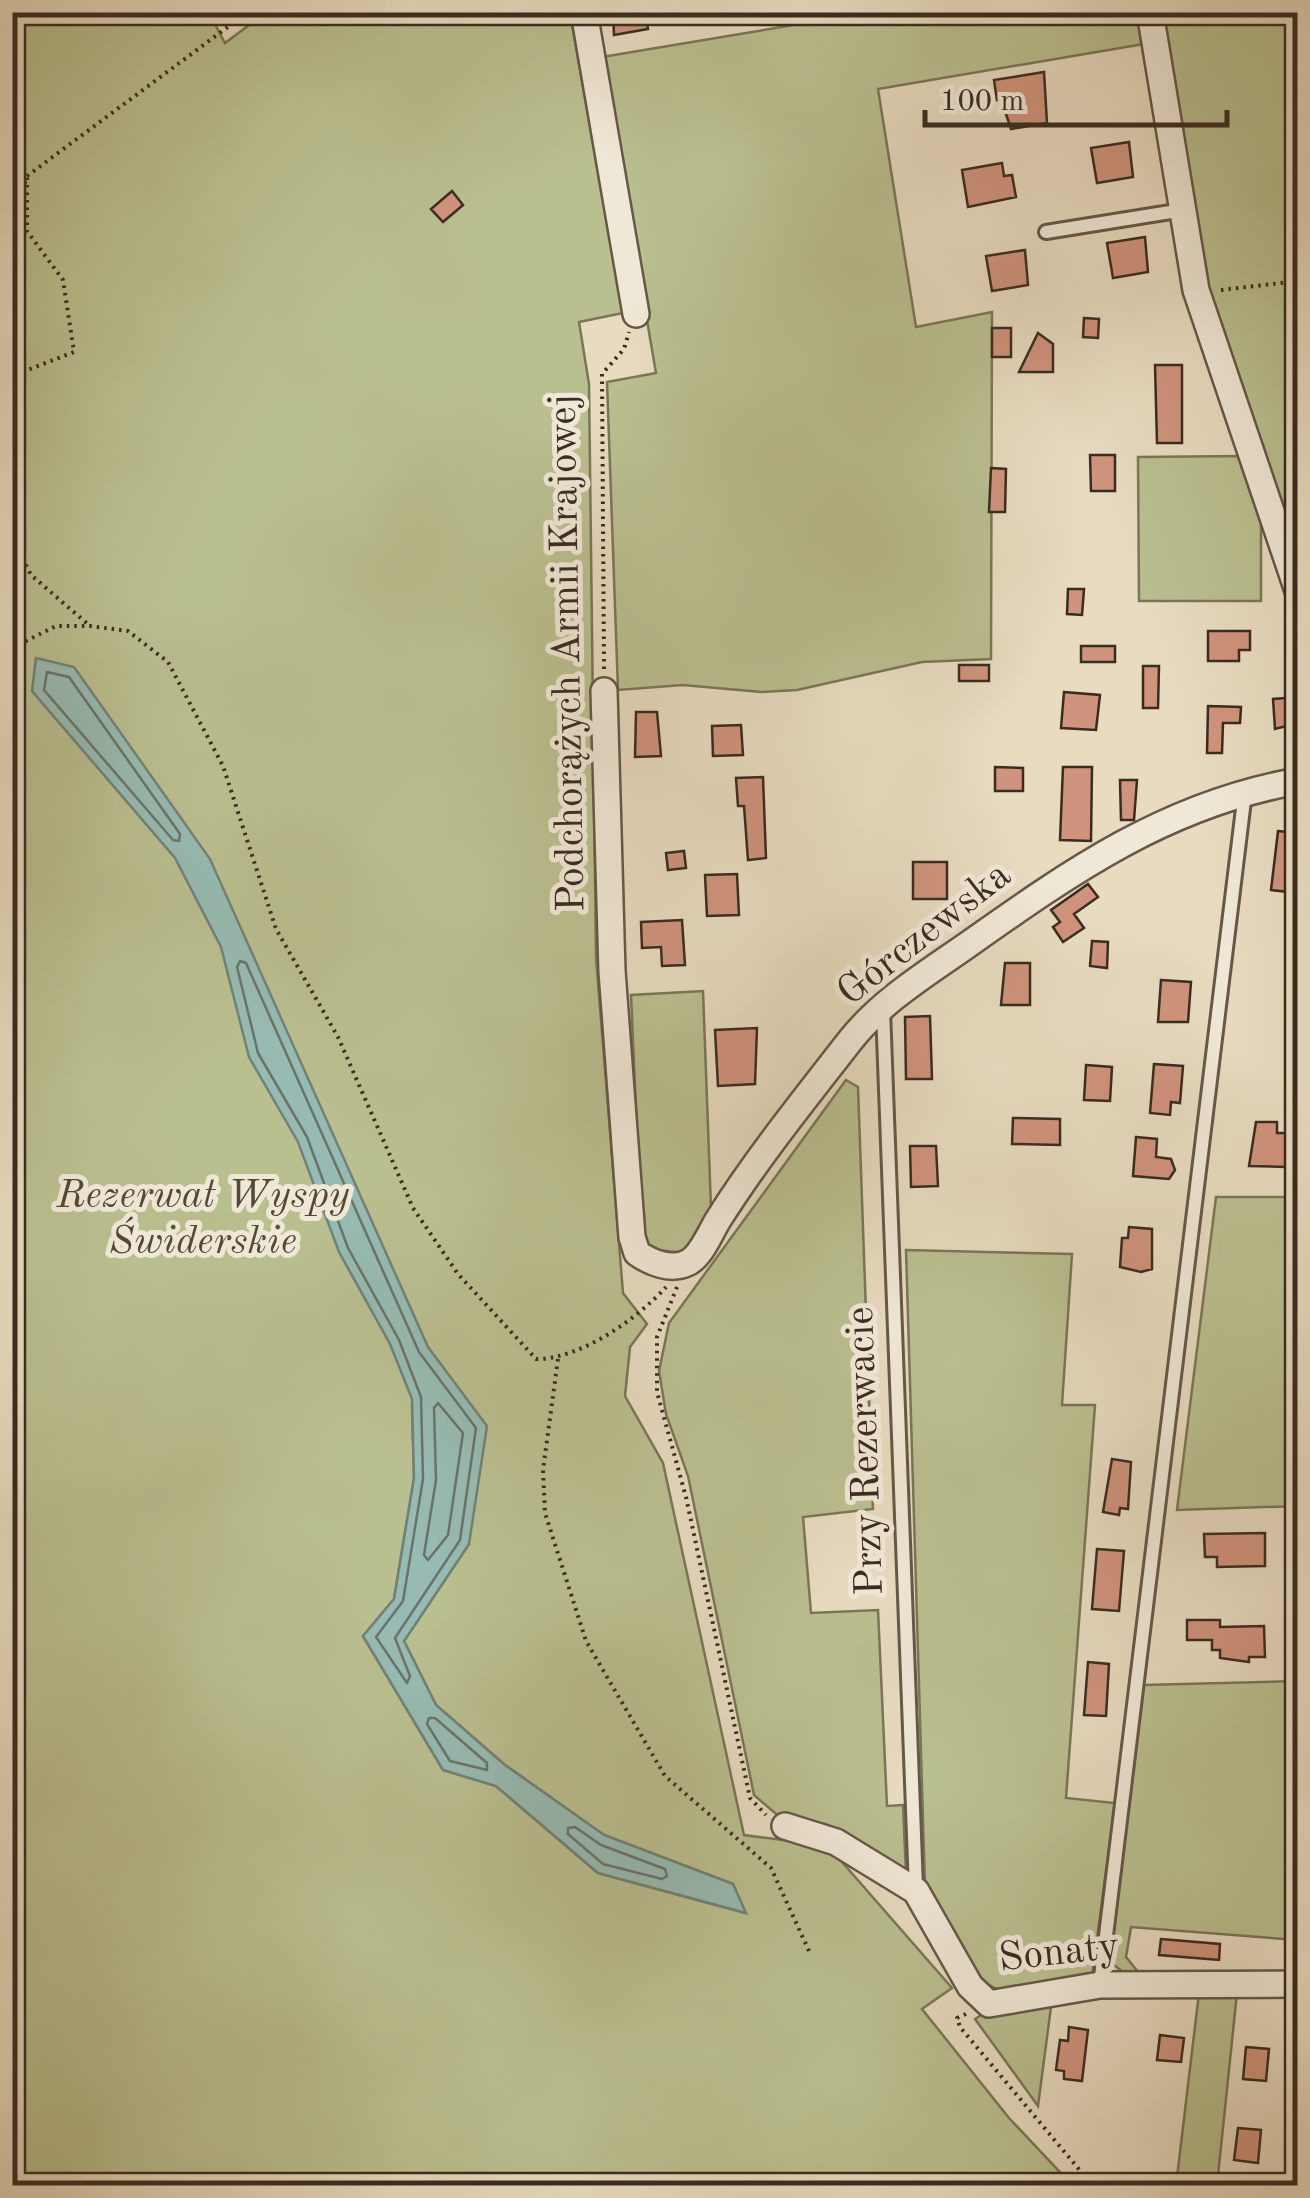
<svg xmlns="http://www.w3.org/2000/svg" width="1310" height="2198" font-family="'Old Standard TT',serif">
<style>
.green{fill:#babf90;stroke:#7a7658;stroke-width:2.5;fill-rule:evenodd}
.water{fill:#97bbb3;stroke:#718278;stroke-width:2.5}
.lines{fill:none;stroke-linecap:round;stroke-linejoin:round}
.shore{stroke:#68746a;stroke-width:2.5}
.building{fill:#d0937d;stroke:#392c20;stroke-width:2.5}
.service-casing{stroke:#655848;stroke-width:18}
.minor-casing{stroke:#655848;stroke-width:30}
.path{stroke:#392c20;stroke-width:4;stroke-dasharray:2.5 5;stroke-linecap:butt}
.service{stroke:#f0e8d6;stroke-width:12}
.minor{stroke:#f0e8d6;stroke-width:25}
.labels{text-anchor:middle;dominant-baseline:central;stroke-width:10;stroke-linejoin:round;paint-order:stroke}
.street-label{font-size:40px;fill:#392c20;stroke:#f0e8d6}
.park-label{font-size:40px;font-style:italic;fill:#534936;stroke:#f0e8d6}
</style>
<rect width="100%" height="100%" fill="#e8dbc0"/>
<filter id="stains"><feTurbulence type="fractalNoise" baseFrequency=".002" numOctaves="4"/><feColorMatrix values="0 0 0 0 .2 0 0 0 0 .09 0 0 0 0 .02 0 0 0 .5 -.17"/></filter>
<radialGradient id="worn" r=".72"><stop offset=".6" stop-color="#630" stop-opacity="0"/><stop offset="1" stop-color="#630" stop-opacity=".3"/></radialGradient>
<path class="green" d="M13 13H209L225 43 265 13H570L623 313 579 322 589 384 596 958 623 1293 647 1324 630 1347 625 1396 663 1463 744 1835 828 1846 952 1988 922 2009 1009 2118 1072 2185H13ZM412 1406 469 1544 404 1641 436 1705 505 1765 604 1835 733 1884 745 1913 598 1873 496 1786 443 1770 363 1636 394 1599 414 1478Z
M865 13H1139L1144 44 878 89 916 327 992 312 991 659 922 662 797 690 761 692 683 685 618 690 607 382 656 373 602 57Z
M1157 13H1297V577L1204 281Z
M1243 456 1261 512V601H1139L1138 457Z
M703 991 711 1208 683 1253 642 1248 631 995Z
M846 1080 858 1087 873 1509 803 1517 811 1613 878 1610 887 1806 903 1805 906 1875 826 1824 782 1819 754 1795 688 1476 666 1414 659 1371 669 1323Z
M1216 1197H1297V1506L1177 1510Z
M906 1250 1072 1254 1062 1405H1095L1066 1798 1115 1803 1092 1977 999 1990 977 1979 925 1886Z
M1297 1681V1940L1131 1927 1126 1957 1139 1973 1123 1972 1110 1962 1144 1685Z
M1199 1993H1237L1217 2185 1176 2186Z
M1051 2007 1038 2106 975 2019 989 2010Z"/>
<path class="water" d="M36 658 74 667 210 859 428 1347 487 1426 469 1544 404 1641 436 1705 505 1765 604 1835 733 1884 746 1913 598 1873 496 1786 443 1770 363 1636 394 1599 414 1478 412 1399 390 1344 339 1252 298 1142 249 1057 221 947 175 858 32 691Z"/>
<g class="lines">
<path class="shore" d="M47 672 69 677 180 834 179 841 173 840 44 690Z
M240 961 246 963 419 1352 476 1428 460 1540 395 1638 410 1676 407 1683 376 1637 403 1601 423 1479 421 1397 399 1340 348 1248 307 1137 258 1053 237 967Z
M438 1403 463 1433 448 1535 428 1560 424 1555 436 1480 434 1408Z
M429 1718H435L487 1763V1770L450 1761 427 1724Z
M575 1827 601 1845 665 1869 667 1876 662 1879 603 1864 568 1834V1828Z"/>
</g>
<path class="building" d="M613 12H645L648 29 614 35Z
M1044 72 1047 123 1011 129 1001 99 997 100 994 80Z
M1129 142 1133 177 1097 183 1091 148Z
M1002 163 1004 176 1012 175 1016 197 968 207 962 170Z
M452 191 463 205 443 222 431 209Z
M1145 237 1148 272 1113 278 1107 243Z
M1025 250 1028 285 992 291 986 256Z
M1084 318 1099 319 1098 338 1083 337Z
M992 328H1011V357H992Z
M1038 333 1053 344V372H1019Z
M1155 365H1182V443H1157Z
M1090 455H1115V491H1091Z
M991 468 1006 469 1005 512H989Z
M1068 589H1084L1082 615 1067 614Z
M1208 631H1250V650H1239V661H1208Z
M1081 646H1115V662H1081Z
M959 665H989V681H959Z
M1143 666H1159L1158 708H1143Z
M1064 692 1100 695 1096 730 1061 728Z
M1298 697V723L1275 729 1273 699Z
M1208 706 1241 707 1240 723H1223L1222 753H1207Z
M636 712H657L661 756 635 757Z
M741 725 743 755 713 756 712 726Z
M995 767 1023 768V791H995Z
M1063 767H1092L1091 841 1060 840Z
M763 777 766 858 748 860 744 806H738L736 778Z
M1120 780H1137L1134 820H1121Z
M1278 831 1298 833V893L1271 890Z
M684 851 686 868 668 870 666 853Z
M913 862H947V899H913Z
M737 874 739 915 707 916 705 875Z
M1088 884 1098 897 1074 914 1084 928 1063 942 1053 927 1060 922 1051 910Z
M682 920 685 965 662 966 661 947 642 948 641 922Z
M1092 941 1108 942 1107 968 1090 966Z
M1005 963H1030V1005H1001Z
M1161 980 1191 982 1188 1022H1158Z
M930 1016 932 1079H906L905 1017Z
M757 1028 755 1084 718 1086 715 1030Z
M1154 1064 1183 1066 1180 1103 1171 1102 1170 1115 1150 1113Z
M1086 1065 1112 1067 1110 1101 1084 1100Z
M1013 1118 1060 1119V1145L1012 1144Z
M1256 1122H1277V1133H1286V1167L1249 1166Z
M1136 1137 1157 1139 1156 1157 1171 1159 1175 1170 1169 1179 1133 1176Z
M910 1146H936L938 1186 911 1187Z
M1129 1227 1152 1229V1269L1141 1272 1120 1267 1122 1238H1128Z
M1112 1459 1131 1462 1128 1509 1120 1508 1119 1515 1103 1512Z
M1265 1533V1566L1217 1567V1557H1205L1204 1534Z
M1097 1549 1124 1551 1119 1611 1092 1609Z
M1187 1620H1220V1627L1264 1626 1265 1657H1249V1662L1220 1658V1650H1212V1640H1187Z
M1088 1662 1109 1664 1106 1716 1084 1715Z
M1161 1939 1220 1944 1219 1960 1159 1955Z
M1069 2027 1088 2030 1082 2081 1064 2079V2071L1056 2070 1060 2040 1068 2041Z
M1160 2035 1184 2038 1181 2062 1157 2060Z
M1246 2047 1269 2049 1266 2081 1243 2079Z
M1238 2128 1261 2130 1258 2163 1234 2160Z"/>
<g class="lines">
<g class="service-casing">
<path id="service" d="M1046 232 1183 210
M883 1010 916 1889
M1100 1985 1245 792"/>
</g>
<g class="minor-casing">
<path id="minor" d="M584 12 636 314
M1150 12 1196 290 1298 591
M604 691 612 971 632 1237 637 1253C650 1262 670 1271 687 1263 701 1257 710 1233 718 1220 757 1158 804 1100 849 1042 880 1002 926 974 966 946 1072 871 1167 804 1298 781
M785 1826 836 1842 916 1891 970 1986 989 2004 1100 1985 1298 1984"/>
</g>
<path class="path" d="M27 176 248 12
M12 219 27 177V231L63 280 74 352 12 376
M1221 290 1298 281
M12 538 31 575 90 626
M12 648 56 626H90L128 631 168 662 223 766 276 929 338 1037 413 1208 458 1274 536 1359C581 1359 637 1319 666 1287
M604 669 602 374 624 349 629 332
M677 1287 657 1337V1392L686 1497 750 1798 766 1815
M558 1359 543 1470 545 1513 586 1641 665 1776 771 1868 809 1951
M966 2014 957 2018 960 2027 1093 2186"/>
<use href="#service" class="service"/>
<use href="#minor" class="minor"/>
</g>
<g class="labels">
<g class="street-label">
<text transform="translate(569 653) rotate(-91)">Podchorążych Armii Krajowej</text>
<text transform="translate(925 935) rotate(-38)">Górczewska</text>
<text transform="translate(867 1451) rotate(-92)">Przy Rezerwacie</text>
<text transform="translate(1059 1954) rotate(-6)">Sonaty</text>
</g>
<g class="park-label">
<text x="203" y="1197">Rezerwat Wyspy<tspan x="203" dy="46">Świderskie</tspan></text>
</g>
</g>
<rect width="1310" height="2198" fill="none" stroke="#e8dbc0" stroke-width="50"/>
<rect x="15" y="15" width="1280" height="2168" fill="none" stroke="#392c20" stroke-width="5"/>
<rect x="25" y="25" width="1260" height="2148" fill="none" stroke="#392c20" stroke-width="2.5"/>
<path d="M925 110v15h302v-15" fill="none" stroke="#392c20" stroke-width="5"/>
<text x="940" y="110" font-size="30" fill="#392c20" stroke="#f0e8d6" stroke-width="8" paint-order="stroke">100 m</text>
<rect width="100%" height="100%" filter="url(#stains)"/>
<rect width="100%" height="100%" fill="url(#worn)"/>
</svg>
